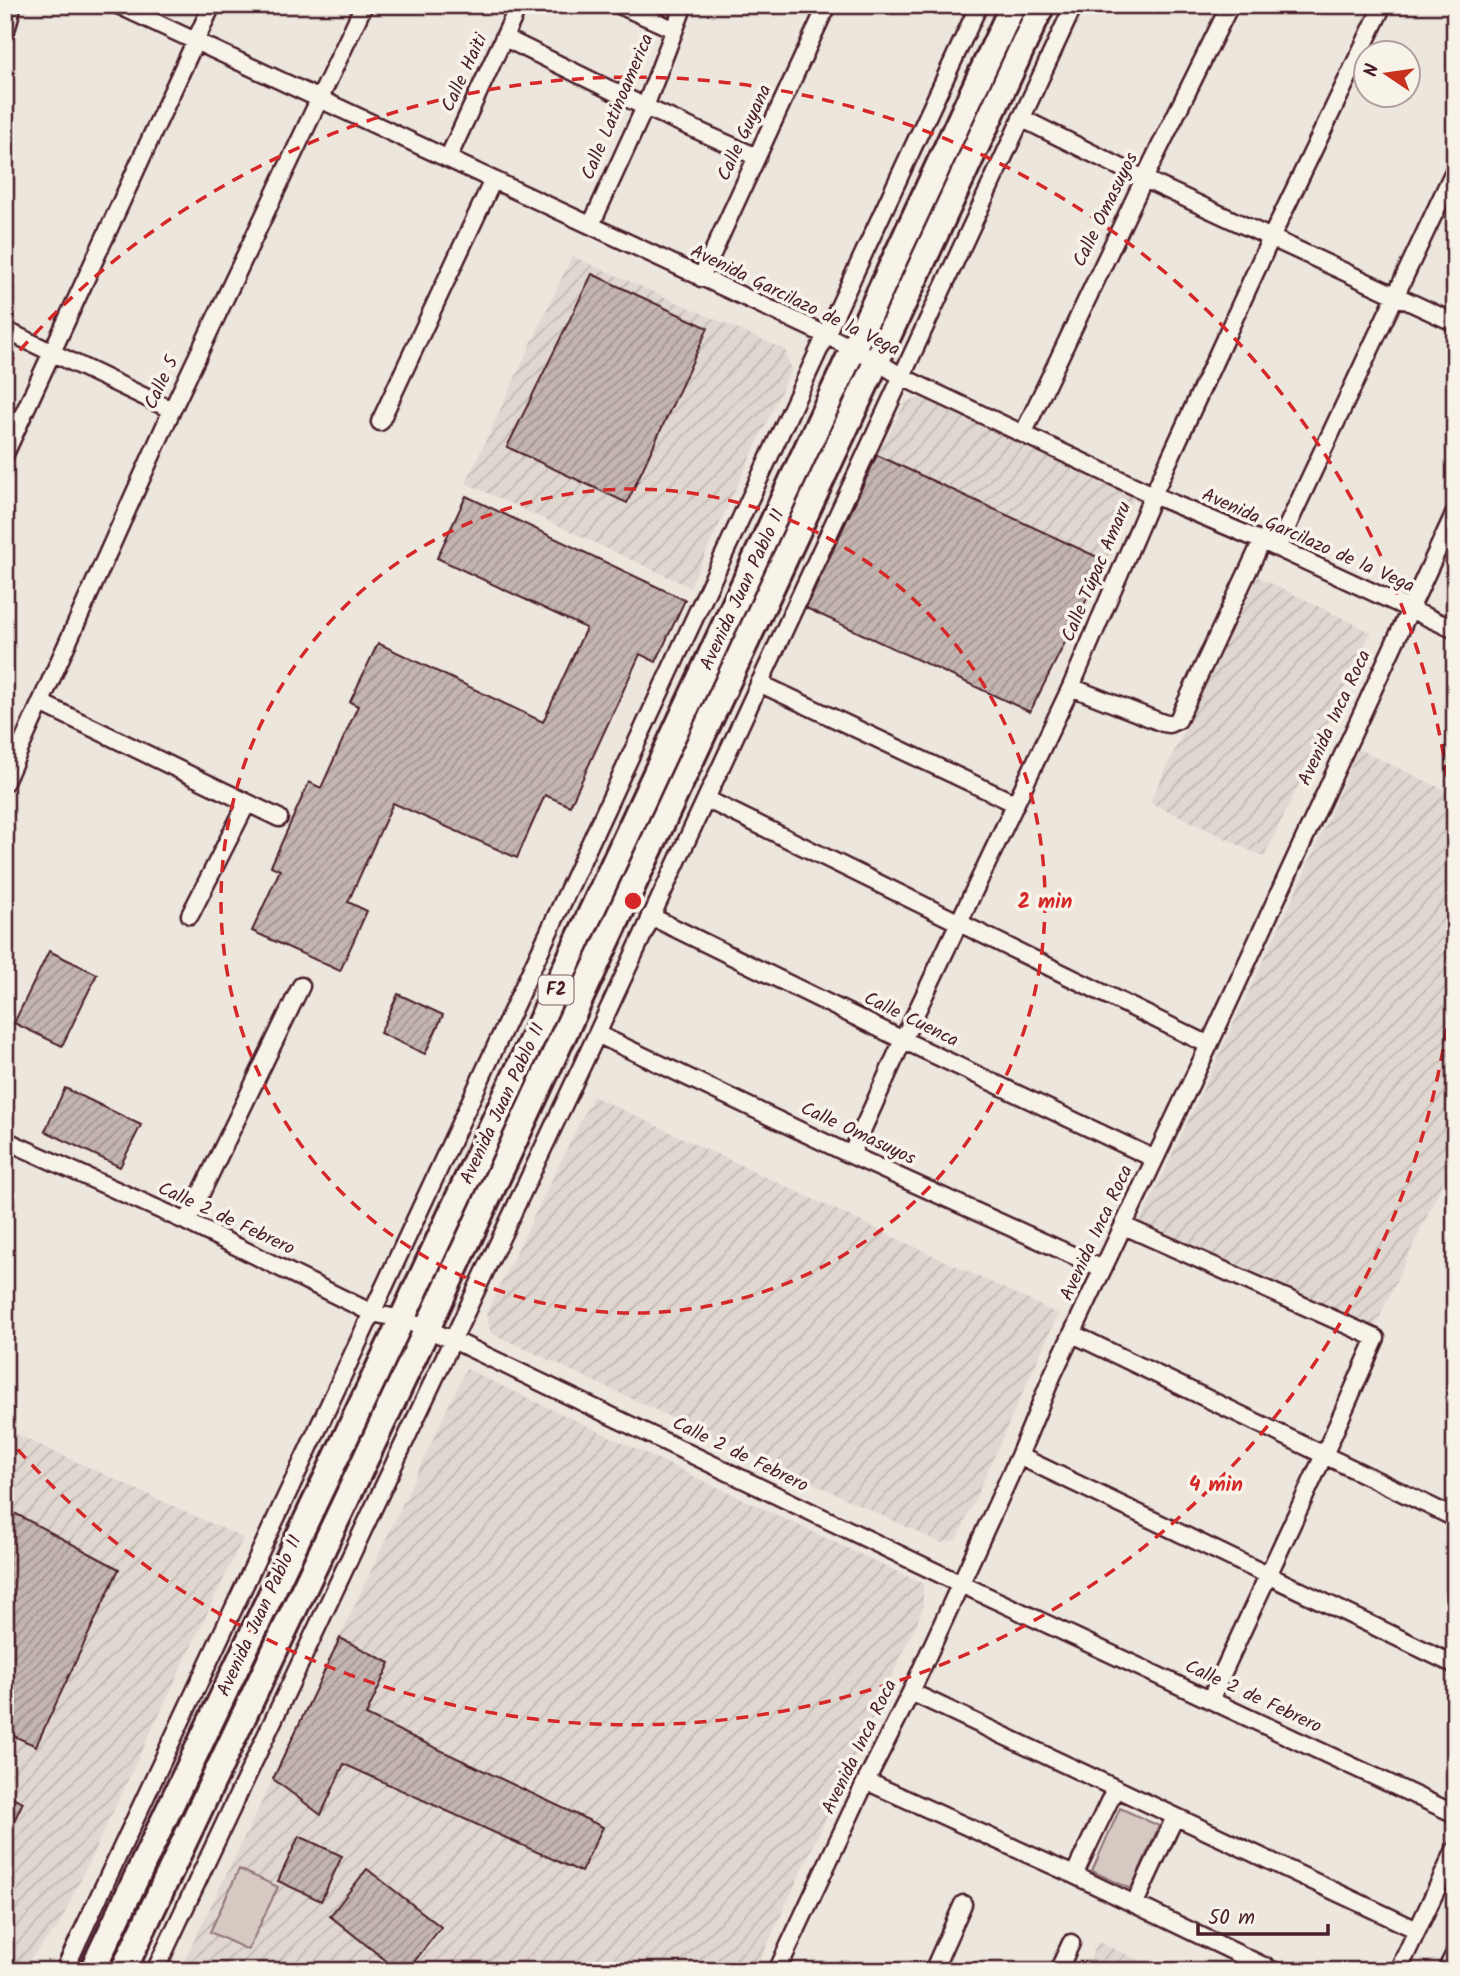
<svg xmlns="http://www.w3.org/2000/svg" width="1460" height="1976" font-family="Kalam,sans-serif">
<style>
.industrial{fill:url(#industrial-furrows)}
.park{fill:#d5c9c2;stroke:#907476;stroke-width:2}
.building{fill:url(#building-hatch);stroke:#4a1f2b;stroke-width:2}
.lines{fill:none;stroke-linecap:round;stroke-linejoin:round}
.minor-casing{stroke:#4a1f2b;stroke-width:21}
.major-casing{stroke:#4a1f2b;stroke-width:26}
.highway-casing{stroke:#4a1f2b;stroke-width:30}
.minor{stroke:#f7f3e8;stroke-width:16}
.major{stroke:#f7f3e8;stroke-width:21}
.highway{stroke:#f7f3e8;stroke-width:24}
.ring{fill:none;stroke:#d62828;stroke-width:3.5;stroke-dasharray:12 9}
.labels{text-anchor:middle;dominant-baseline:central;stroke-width:7;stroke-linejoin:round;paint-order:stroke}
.shield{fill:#f7f3e8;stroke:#7e5f64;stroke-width:2}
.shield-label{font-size:18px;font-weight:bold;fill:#4a1f2b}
.street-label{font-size:19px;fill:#4a1f2b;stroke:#f7f3e8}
.centre{fill:#d62828;stroke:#f7f3e8;stroke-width:3.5}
.ring-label{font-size:21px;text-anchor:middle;font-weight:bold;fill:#d62828;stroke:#f7f3e8;stroke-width:7;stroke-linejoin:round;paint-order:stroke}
</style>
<defs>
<pattern id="industrial-furrows" width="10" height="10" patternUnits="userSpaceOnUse" patternTransform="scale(1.75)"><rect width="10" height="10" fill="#e0d7d0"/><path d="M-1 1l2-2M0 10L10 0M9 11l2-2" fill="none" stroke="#c2b8b3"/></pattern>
<pattern id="building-hatch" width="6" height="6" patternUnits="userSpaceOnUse" patternTransform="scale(1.75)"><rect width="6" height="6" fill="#c4b5b0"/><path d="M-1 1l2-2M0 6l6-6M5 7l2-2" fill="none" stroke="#a1938f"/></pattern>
</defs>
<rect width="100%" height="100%" fill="#ece6dd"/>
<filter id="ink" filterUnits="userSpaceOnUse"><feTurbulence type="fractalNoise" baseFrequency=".0143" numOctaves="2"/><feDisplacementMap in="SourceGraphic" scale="14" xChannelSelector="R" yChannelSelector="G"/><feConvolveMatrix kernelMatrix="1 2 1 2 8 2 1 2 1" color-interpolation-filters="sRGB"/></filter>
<g filter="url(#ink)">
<path class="industrial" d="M572 256 785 350 791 370 690 587 466 483Z
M922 397 1023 434 1135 496 1106 561 1030 712 806 608 877 455 906 402Z
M1258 577 1371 632 1264 857 1150 802Z
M1358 749 1455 795V1156L1372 1333 1140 1223 1304 874Z
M593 1096 1058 1314 957 1539 941 1543 491 1333 486 1314Z
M466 1369 923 1584V1609L755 1971H179L273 1779Z
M5 1429 243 1538 58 1927 19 1971H5Z
M1098 1942 1163 1971H1085Z"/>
<path class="park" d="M1120 1808 1159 1826 1131 1889 1092 1871Z
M239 1869 278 1887 248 1950 210 1932Z"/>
<path class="building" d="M592 274 708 328 627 503 507 447Z
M877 455 1106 561 1030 712 806 608Z
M466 496 685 600 656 662 640 654 570 806 545 795 517 858 393 803 348 902 367 911 340 971 252 931 280 870 271 866 309 782 321 788 358 706 350 702 378 643 543 722 586 628 437 558Z
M49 951 97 974 62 1046 14 1023Z
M398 994 443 1015 425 1054 380 1033Z
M65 1088 141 1125 120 1167 45 1131Z
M5 1508 119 1569 36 1746 5 1732Z
M340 1638 390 1663 366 1715 603 1827 581 1872 344 1764 321 1815 273 1779Z
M5 1794 23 1802 5 1840Z
M299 1836 342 1856 321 1901 278 1881Z
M367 1869 441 1927 407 1971H399L330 1916Z"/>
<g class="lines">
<g class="minor-casing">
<path id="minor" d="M118 5 826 335 877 361 902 377 1153 495 1262 541 1455 630
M619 5 673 29
M505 38 645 107 757 157
M1021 118 1144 179 1455 323
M448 158 519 5
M591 225 645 107 684 5
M701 278 827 5
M5 330 172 410
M380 422 493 180
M1023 434 1144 179 1230 5
M5 454 212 5
M1277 548 1455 169
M759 683 1014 803
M1071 687 1163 723 1169 724 1178 720 1262 541
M41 703 279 818
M5 782 172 410 364 5
M706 799 1209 1045
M190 915 247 803
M650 916 903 1040 1155 1159
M597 1034 851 1155 1103 1269
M5 1140 187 1222 372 1313 402 1319 453 1340 961 1584 1455 1814
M851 1155 903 1040 1071 687 1153 495 1271 238 1383 5
M187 1222 301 986
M1124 1226 1376 1338 1324 1455 1210 1700
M1073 1334 1455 1518
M1019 1456 1455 1665
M911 1692 1417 1930
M866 1781 1074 1875 1274 1971
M1074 1875 1115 1789
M1135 1903 1175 1817
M64 1971 372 1313 979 5
M155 1971 597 1034 1074 5
M777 1971 866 1781 911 1692 1019 1456 1053 1374 1209 1045 1455 512
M933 1971 963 1904
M1058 1971 1071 1943
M1398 1971 1455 1850
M1446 1971 1455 1953"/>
</g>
<g class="major-casing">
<path id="major" d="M5 25 10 5"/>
</g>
<g class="highway-casing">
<path id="highway" d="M92 1971 402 1319 1013 5
M123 1971 427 1329 1042 5"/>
</g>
<use href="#minor" class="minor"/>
<use href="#major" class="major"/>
<use href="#highway" class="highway"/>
</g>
</g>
<g class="ring">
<circle cx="633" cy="901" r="412"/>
<path d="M1454 966A824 824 0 0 1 6 1436M6 366A824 824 0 0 1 1454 836"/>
</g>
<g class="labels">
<rect class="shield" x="538.5" y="975.5" width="35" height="29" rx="5"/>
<g class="shield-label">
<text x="556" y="990">F2</text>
</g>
<g class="street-label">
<text transform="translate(465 73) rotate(-65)">Calle Haiti</text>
<text transform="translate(618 107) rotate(-67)">Calle Latinoamerica</text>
<text transform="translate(745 133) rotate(-65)">Calle Guyana</text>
<text transform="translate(1106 210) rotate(-64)">Calle Omasuyos</text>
<text transform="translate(795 301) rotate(26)">Avenida Garcilazo de la Vega</text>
<text transform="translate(162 383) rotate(-65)">Calle 5</text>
<text transform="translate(1308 541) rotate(24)">Avenida Garcilazo de la Vega</text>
<text transform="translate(1097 572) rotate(-67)">Calle Túpac Amaru</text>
<text transform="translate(743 590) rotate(-65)">Avenida Juan Pablo II</text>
<text transform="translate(1335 718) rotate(-65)">Avenida Inca Roca</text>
<text transform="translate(911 1020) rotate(26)">Calle Cuenca</text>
<text transform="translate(503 1104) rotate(-65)">Avenida Juan Pablo II</text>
<text transform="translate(858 1134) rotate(25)">Calle Omasuyos</text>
<text transform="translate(226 1219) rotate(25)">Calle 2 de Febrero</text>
<text transform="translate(1097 1233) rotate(-65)">Avenida Inca Roca</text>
<text transform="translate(740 1455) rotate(26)">Calle 2 de Febrero</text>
<text transform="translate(260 1616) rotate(-65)">Avenida Juan Pablo II</text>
<text transform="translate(1253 1697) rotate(25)">Calle 2 de Febrero</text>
<text transform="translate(860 1747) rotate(-64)">Avenida Inca Roca</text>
</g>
</g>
<circle cx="633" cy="901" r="10" class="centre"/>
<g class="ring-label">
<text x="1045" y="908">2 min</text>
<text x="1216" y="1491">4 min</text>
</g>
<rect width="1460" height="1976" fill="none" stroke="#f7f3e8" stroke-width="28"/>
<rect x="14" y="14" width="1432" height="1948" fill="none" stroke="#4a1f2b" stroke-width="2.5" filter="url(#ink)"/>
<g transform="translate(1387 74) rotate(283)"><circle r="33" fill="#f7f3e8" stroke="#b29e9c" stroke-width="2"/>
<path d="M0-5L12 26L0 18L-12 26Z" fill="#c8321e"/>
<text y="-10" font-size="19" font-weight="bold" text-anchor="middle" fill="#4a1f2b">N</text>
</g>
<path d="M1198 1924v10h130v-10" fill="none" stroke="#4a1f2b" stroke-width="3.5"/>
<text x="1208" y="1924" font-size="21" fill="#4a1f2b" stroke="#f7f3e8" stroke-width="5" paint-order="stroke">50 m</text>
</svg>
